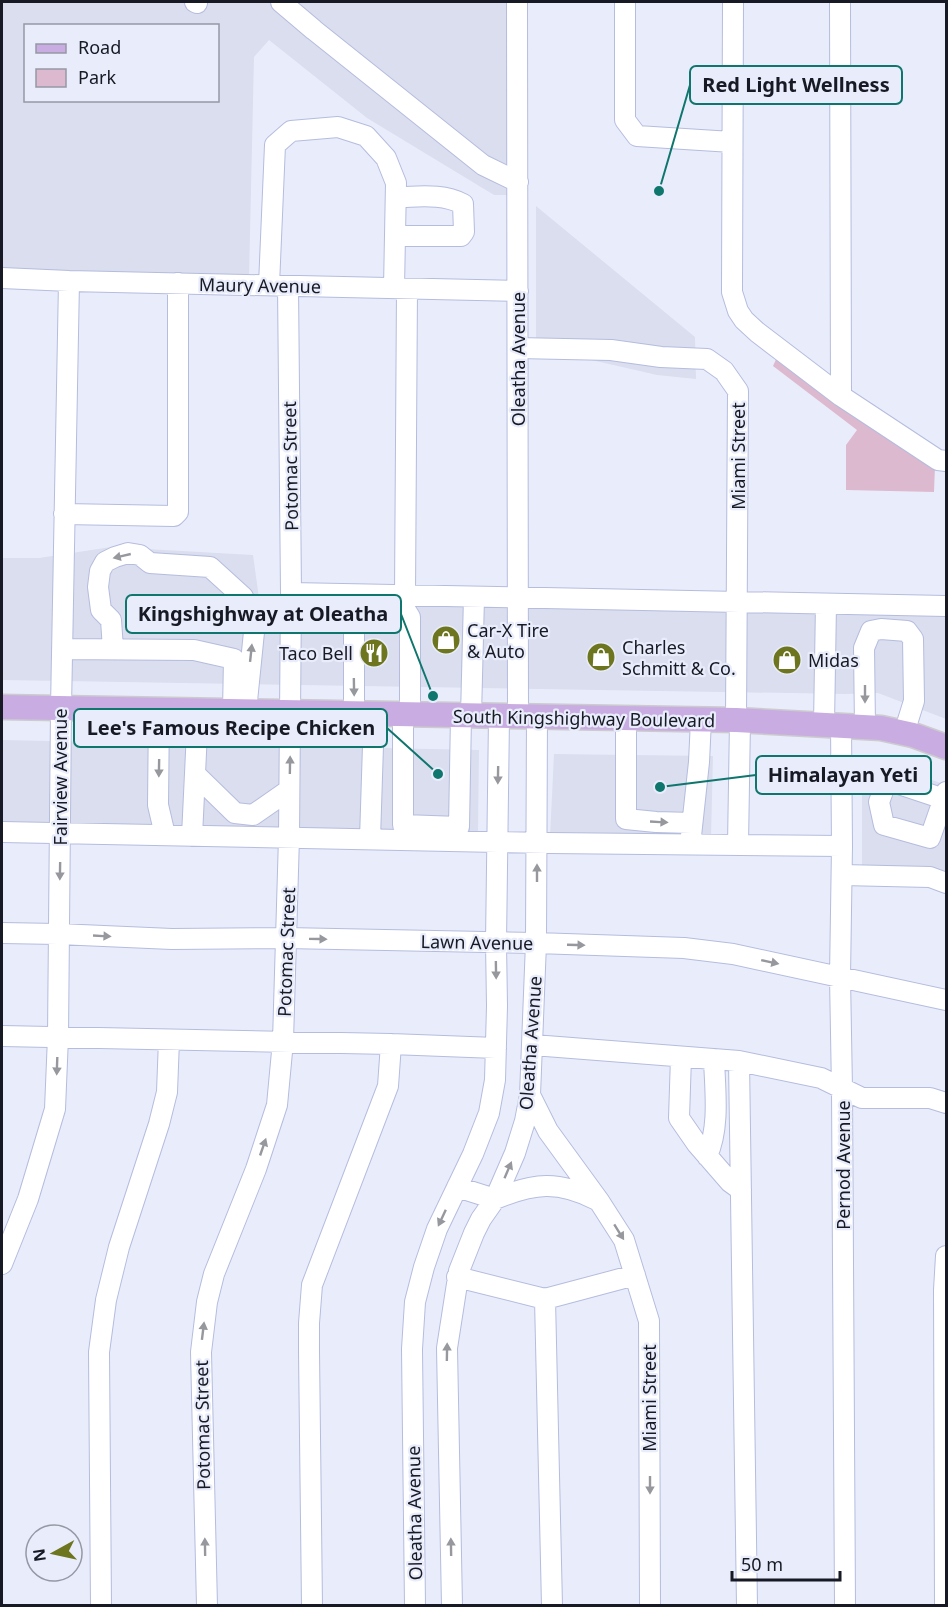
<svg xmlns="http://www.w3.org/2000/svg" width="948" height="1607" font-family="'Noto Sans',sans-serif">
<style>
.built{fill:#dadeef;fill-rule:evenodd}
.green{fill:#ddb9cf}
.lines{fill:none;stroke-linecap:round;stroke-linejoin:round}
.minor-casing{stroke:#b5bcde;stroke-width:22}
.major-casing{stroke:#cccccf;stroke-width:27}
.minor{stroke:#fff;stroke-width:20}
.major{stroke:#c9ace1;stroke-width:24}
.oneway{fill:#97989d}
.labels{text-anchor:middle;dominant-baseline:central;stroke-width:4.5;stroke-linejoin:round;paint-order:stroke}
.street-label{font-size:18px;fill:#171925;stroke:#e9edfb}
.poi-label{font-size:18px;fill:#171925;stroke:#e9edfb;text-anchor:start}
.leader{fill:none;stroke:#0f766e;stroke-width:2}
.callout-dot{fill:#0f766e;stroke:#e9edfb;stroke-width:2}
.callout{fill:#e9edfb;stroke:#0f766e;stroke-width:2}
.callout-label{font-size:20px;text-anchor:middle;font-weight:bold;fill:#171925}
</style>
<rect width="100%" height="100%" fill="#e9edfb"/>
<path class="built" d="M2 2H510V195H494L367 118 269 40 254 57 249 279 2 269ZM26 26H218V100H26Z
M536 206 695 337 696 379 657 375 574 356 536 357Z
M111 547 253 555 259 598 716 603 946 609V719L878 693 845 694 2 680V558H39Z
M2 740 479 750 478 832 2 826Z
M554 754 713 756 711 839 550 837Z
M867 759 882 762 946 785V877L862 867V762Z"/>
<path class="green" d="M779 353 935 466 934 492 846 490V445L857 430 773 366Z"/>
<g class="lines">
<g class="minor-casing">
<path id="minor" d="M195 2 197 3
M281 2 314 30 483 165 518 182
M517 2 518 717
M625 2V120L637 136 732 142
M733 2 732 292 738 311 744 320 757 332 841 396 938 460 946 461
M840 2 841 396
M396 236H461L464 232 463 204C441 193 419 197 396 197
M2 278 69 281 518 291
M269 285 275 145 291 131 338 127 366 136 386 158 396 183 394 288
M518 348 611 350 661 357 707 359 724 371 738 391 736 720
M64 514 174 516 178 512V283
M291 593 946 606
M405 595 407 289
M62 649 194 650 234 659 233 711
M113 649 111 620 101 610 98 587 100 571 105 562 115 557 128 553 140 555 150 563 210 567 243 597 250 612 254 632 246 711
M159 710 158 805 165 835
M354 714V613C362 607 395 604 403 609 407 611 408 614 410 617V715
M403 715V825L459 827 461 716
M471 716 474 597
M626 719V819L656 822 692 823
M824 724 826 604
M841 725 842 846 840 977 842 1089 845 1606
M865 727 864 648 871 631 881 629 907 631 913 639 914 701 904 733
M195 774 235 813 253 815 289 790
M944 799 899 784 886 783 879 802 884 825 930 838 946 792
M2 832 549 843 842 846
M192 836 198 711
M691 836 699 762 701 720
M370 839 374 714
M738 845 740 721
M842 875 930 877 946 883
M2 933 58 934 172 939 286 938 536 943 684 948 733 954 946 1000
M2 1036 391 1044 496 1048
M533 1045 739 1061 821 1078 862 1098H930L946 1103
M681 1057 679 1118 697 1144 730 1182 741 1190
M739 1061 747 1606
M530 1095 548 1131 599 1201 624 1240 649 1321 650 1606
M707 1156C720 1127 715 1090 714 1059
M457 1187 495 1199C534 1183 558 1180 597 1200
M2 1264 28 1199 55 1109 58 1037 61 708 69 281
M457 1277 545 1299 635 1275
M545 1299 552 1606
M101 1606 99 1352 106 1300 119 1247 159 1124 167 1092 169 1040
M207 1606 201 1352 207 1302 214 1274 256 1169 277 1105 283 1041 289 837 291 593 288 286
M312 1606 309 1351V1323L312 1285 388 1086 391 1044
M415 1606 412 1349 415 1302 424 1267 437 1229 473 1154 489 1113 495 1080 497 1006 496 943 499 717
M452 1606 447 1348 459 1271 474 1233 481 1219 495 1199 515 1153 525 1121 530 1095 536 943 537 717
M945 1606 944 1290 946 1256"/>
</g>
<g class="major-casing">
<path id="major" d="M2 707 736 720 881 728 913 735 946 747"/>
</g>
<use href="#minor" class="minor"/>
<use href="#major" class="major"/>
</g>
<defs><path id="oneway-solid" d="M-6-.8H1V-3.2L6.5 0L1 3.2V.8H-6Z" transform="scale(1.5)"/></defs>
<g class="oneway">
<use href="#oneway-solid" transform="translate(122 556) rotate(167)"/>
<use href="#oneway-solid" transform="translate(251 653) rotate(-84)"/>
<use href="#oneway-solid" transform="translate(354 687) rotate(89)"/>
<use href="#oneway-solid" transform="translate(865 694) rotate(90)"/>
<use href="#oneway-solid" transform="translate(290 765) rotate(-89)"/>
<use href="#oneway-solid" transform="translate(159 768) rotate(91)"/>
<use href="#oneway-solid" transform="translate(498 775) rotate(91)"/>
<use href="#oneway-solid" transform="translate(659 822) rotate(3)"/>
<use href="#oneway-solid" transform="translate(60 871) rotate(91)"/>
<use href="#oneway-solid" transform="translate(537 873) rotate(-90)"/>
<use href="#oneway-solid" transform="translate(102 936) rotate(3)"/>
<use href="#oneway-solid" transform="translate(318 939) rotate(1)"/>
<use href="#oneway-solid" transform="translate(576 945) rotate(2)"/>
<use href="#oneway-solid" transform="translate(770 962) rotate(12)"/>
<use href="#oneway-solid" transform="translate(496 970) rotate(89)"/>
<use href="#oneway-solid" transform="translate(57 1066) rotate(92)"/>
<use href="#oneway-solid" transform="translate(263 1147) rotate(-71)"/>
<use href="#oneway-solid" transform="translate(508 1170) rotate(-67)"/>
<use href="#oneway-solid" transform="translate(442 1218) rotate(115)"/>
<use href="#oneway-solid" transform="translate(619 1232) rotate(58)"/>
<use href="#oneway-solid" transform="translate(203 1331) rotate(-83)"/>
<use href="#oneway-solid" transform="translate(447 1352) rotate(-89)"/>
<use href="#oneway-solid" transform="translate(650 1485) rotate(90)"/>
<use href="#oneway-solid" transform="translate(205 1547) rotate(-91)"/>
<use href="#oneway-solid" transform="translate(451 1547) rotate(-91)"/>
</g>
<defs>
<g id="shop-disc" transform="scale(1.5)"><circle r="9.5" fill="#6d751e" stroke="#e9edfb"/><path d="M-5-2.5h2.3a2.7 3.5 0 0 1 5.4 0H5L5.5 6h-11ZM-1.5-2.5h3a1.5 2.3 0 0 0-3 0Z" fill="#fff"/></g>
<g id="restaurant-disc" transform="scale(1.5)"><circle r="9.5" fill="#6d751e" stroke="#e9edfb"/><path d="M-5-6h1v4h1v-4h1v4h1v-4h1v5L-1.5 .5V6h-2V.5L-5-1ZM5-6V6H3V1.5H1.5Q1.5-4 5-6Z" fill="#fff"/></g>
</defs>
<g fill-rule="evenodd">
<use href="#shop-disc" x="446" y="640"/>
<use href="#restaurant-disc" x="374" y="653"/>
<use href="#shop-disc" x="601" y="657"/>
<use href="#shop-disc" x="787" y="660"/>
</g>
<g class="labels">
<g class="street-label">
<text transform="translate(260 285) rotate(1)">Maury Avenue</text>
<text transform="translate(518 359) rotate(-90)">Oleatha Avenue</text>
<text transform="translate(738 456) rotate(-90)">Miami Street</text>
<text transform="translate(290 466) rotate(-91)">Potomac Street</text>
<text transform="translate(584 718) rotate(1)">South Kingshighway Boulevard</text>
<text transform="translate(60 777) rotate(-90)">Fairview Avenue</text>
<text transform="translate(477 942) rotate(1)">Lawn Avenue</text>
<text transform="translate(286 952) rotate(-88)">Potomac Street</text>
<text transform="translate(530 1043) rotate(-86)">Oleatha Avenue</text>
<text transform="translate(843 1165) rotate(-90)">Pernod Avenue</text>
<text transform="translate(649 1398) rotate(-90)">Miami Street</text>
<text transform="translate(202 1425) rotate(-91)">Potomac Street</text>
<text transform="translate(414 1513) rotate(-91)">Oleatha Avenue</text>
</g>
<g class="poi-label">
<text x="467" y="630">Car-X Tire<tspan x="467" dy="21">&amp; Auto</tspan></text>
<text x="622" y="647">Charles<tspan x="622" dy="21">Schmitt &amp; Co.</tspan></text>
<text x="353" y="653" text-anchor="end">Taco Bell</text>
<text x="808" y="660">Midas</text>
</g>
</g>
<path class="leader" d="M659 191L690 85M433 696L401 614M438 774L387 728M660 787L756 775"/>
<g class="callout-dot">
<circle cx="659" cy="191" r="6"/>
<circle cx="433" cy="696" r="6"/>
<circle cx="438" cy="774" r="6"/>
<circle cx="660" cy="787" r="6"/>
</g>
<g class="callout">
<rect x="690" y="66" width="212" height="38" rx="6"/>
<rect x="126" y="595" width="275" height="38" rx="6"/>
<rect x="74" y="709" width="313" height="38" rx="6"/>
<rect x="756" y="756" width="175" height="38" rx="6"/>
</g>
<g class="callout-label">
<text x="796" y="92">Red Light Wellness</text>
<text x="263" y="621">Kingshighway at Oleatha</text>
<text x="231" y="735">Lee's Famous Recipe Chicken</text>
<text x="843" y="782">Himalayan Yeti</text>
</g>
<rect width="948" height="1607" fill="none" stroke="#171925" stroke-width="6"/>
<rect x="24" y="24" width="195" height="78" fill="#e9edfb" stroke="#9598a5" stroke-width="1.5"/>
<rect x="36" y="44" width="30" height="9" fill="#c9ace1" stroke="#9598a5" stroke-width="1.5"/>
<text x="78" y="54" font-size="18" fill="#171925">Road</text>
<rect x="36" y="69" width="30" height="18" fill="#ddb9cf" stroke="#9598a5" stroke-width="1.5"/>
<text x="78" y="84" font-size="18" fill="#171925">Park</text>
<g transform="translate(54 1553) rotate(262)"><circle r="28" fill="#e9edfb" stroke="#9598a5" stroke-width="1.5"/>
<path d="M0-4.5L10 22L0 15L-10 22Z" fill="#6d751e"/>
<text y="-9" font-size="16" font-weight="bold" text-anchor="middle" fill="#171925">N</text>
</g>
<path d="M732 1571v9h108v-9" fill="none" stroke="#171925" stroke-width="3"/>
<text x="741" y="1571" font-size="18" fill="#171925" stroke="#e9edfb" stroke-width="4.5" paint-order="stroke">50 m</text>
</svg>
